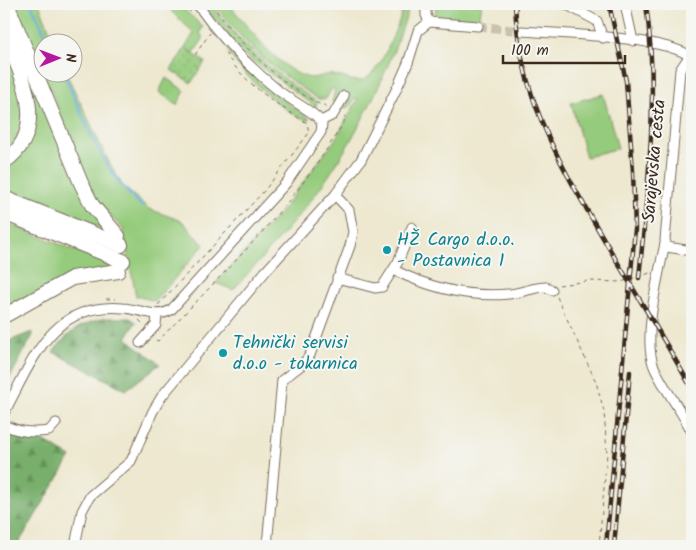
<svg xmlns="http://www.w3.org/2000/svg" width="696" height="550" font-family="Kalam,sans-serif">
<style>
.grass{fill:#95cb7c;stroke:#687a4d}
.forest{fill:url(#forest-firs);stroke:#5a6c45}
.park{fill:url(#park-dots);stroke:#687a4d}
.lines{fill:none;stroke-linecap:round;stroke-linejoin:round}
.stream{stroke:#64a9da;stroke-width:2.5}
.minor-tunnel{stroke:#c9c2ac;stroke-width:9;stroke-dasharray:9 4.5;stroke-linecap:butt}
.minor-casing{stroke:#796c5c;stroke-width:11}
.highway-casing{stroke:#796c5c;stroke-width:16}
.path{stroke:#796c5c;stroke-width:1;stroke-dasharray:4 4;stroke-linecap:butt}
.minor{stroke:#fff;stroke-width:9}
.highway{stroke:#fff;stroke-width:14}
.rail-casing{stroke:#3b2a1e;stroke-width:4.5}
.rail{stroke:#f6f6f2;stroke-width:2.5;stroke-dasharray:8;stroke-linecap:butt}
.culture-dot{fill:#0f9aa8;stroke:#f6f6f2;stroke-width:2}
.labels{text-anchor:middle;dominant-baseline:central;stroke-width:4;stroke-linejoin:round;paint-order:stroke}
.street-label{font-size:18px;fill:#3b2a1e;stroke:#f6f6f2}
.culture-label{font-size:18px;fill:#0d838f;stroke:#f6f6f2;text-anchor:start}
</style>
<defs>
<pattern id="forest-firs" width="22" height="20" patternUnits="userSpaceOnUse" patternTransform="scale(1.25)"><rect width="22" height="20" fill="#78af6c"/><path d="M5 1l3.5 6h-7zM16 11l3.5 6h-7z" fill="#648f58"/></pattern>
<pattern id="park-dots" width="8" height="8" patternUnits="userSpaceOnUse" patternTransform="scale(1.25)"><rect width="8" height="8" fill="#95cb7c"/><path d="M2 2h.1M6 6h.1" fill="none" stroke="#81ae6b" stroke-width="1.8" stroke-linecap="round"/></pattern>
</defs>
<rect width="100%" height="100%" fill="#f6f6f2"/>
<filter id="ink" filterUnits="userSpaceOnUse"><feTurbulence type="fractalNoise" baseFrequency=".02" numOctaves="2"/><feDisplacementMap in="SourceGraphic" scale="10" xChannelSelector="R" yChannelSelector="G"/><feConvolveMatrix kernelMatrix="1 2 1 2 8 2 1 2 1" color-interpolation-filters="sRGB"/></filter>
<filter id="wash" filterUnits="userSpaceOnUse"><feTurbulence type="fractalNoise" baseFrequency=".0096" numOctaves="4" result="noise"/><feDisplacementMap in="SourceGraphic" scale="20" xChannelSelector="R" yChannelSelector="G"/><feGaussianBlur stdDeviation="1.12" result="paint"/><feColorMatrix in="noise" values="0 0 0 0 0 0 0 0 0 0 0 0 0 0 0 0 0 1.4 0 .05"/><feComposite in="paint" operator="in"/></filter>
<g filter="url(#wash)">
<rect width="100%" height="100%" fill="#ede8cf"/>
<path class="grass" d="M15 4H38L40 6 54 42H42V70Z
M175 4H178L203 27 200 32 203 39 193 54 185 48 194 33 171 11Z
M202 4H210C240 44 275 74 317 102L316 107 246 56Z
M214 4H229C246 25 280 70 306 77 316 80 323 73 333 75 341 76 351 81 359 81 380 80 399 21 405 4H410C394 58 369 111 339 160 310 207 270 249 233 290L216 283 279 214 333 143 358 99 355 98 350 106 342 109 349 95 342 91 335 103 332 102 335 90 332 88 326 99H318C278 73 242 43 214 4Z
M436 4H482L479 22 435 19Z
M4 5 107 231 4 189V168L20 154 26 76 4 21Z
M4 46 23 93 22 131 4 157Z
M228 51 267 89 309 118 308 120C290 119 236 69 228 51Z
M44 73H66L109 162 123 186 149 209 182 221 204 245 155 301 136 296 123 229 100 205 85 177Z
M166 78 185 91 177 105 159 92Z
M603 94 618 148 586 157 571 103Z
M4 222 117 267 4 311 6 257Z"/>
<path class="forest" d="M104 318H130L136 322 126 338 160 364 126 390 53 352C70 331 78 325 104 318Z
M32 332 33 335 4 389V343Z
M12 423 71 457 17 546H4V437Z"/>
<path class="park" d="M185 48 205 62 191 83 171 70Z"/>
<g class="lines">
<path class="stream" d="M31 4 49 42
M63 72C84 118 103 174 142 206"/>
</g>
</g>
<g filter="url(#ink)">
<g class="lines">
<path class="minor-tunnel" d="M478 26 521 31"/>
<g class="minor-casing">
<path id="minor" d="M426 4V15L429 22
M565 4 597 21 603 38
M625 4 633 41
M521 31C561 34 662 36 692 57
M692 52 680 70 665 240 667 247 692 251
M321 121 333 115 344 96
M665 243C659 274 641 341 655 369 665 390 681 410 692 432
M394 270C430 288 467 298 509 294 522 293 533 287 546 287L552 290
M337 278 375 288 382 287 398 262 412 227
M140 343 156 325 157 315
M4 413C33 360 51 302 123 308 140 309 156 319 171 310L287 182 321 132 322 124 318 118C307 108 292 101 279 91 248 66 220 37 197 4
M4 425C19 432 31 433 49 431L56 423
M75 546 82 511 90 496 131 461 153 411 162 396 265 272 335 195 361 160 397 88 408 63 418 31 429 22 478 26
M267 546 282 380 303 364 310 355 350 246 353 232 349 210 335 195"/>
</g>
<g class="highway-casing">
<path id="highway" d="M7 4 81 183 92 205 118 236
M4 33C21 73 51 130 4 162
M4 198 121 245
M4 213 123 261
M4 316 72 278 118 271"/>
</g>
<path class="path" d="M182 4 194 15
M212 4C237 42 276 80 317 103 321 105 324 104 327 107
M195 55 210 33
M559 285 588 281 621 282 650 273
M557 297 596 382 604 411 607 453 599 546
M106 299H115
M158 305 264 191 309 133 307 123C276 104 245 84 225 53
M139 320 142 323
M156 340 158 341C224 272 299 202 346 118L344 116"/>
<use href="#minor" class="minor"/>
<use href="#highway" class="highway"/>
<g class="rail-casing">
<path id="rail" d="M515 4C519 92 555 155 598 229 629 283 662 335 692 389
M639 278C648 186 659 95 646 4
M606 546 635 229 633 171 626 81 609 4
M614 546 630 372"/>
</g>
<use href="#rail" class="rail"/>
</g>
</g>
<g class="culture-dot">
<circle cx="387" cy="250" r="5"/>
<circle cx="223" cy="353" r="5"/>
</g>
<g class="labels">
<g class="street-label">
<text transform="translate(655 161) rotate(-85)">Sarajevska cesta</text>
</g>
<g class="culture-label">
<text x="397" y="240">HŽ Cargo d.o.o.<tspan x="397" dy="21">- Postavnica 1</tspan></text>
<text x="233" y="343">Tehnički servisi<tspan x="233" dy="21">d.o.o - tokarnica</tspan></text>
</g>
</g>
<rect width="696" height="550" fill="none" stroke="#f6f6f2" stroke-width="20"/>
<g transform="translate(58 58) rotate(89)"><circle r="24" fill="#f6f6f2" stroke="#aba49d"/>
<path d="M0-4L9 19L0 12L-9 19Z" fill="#b5179e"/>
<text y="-8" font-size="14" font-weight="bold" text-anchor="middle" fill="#3b2a1e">N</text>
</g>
<path d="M503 55v8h122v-8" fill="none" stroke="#3b2a1e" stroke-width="2.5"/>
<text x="511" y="55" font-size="15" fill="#3b2a1e" stroke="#f6f6f2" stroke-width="4" paint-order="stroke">100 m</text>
</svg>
